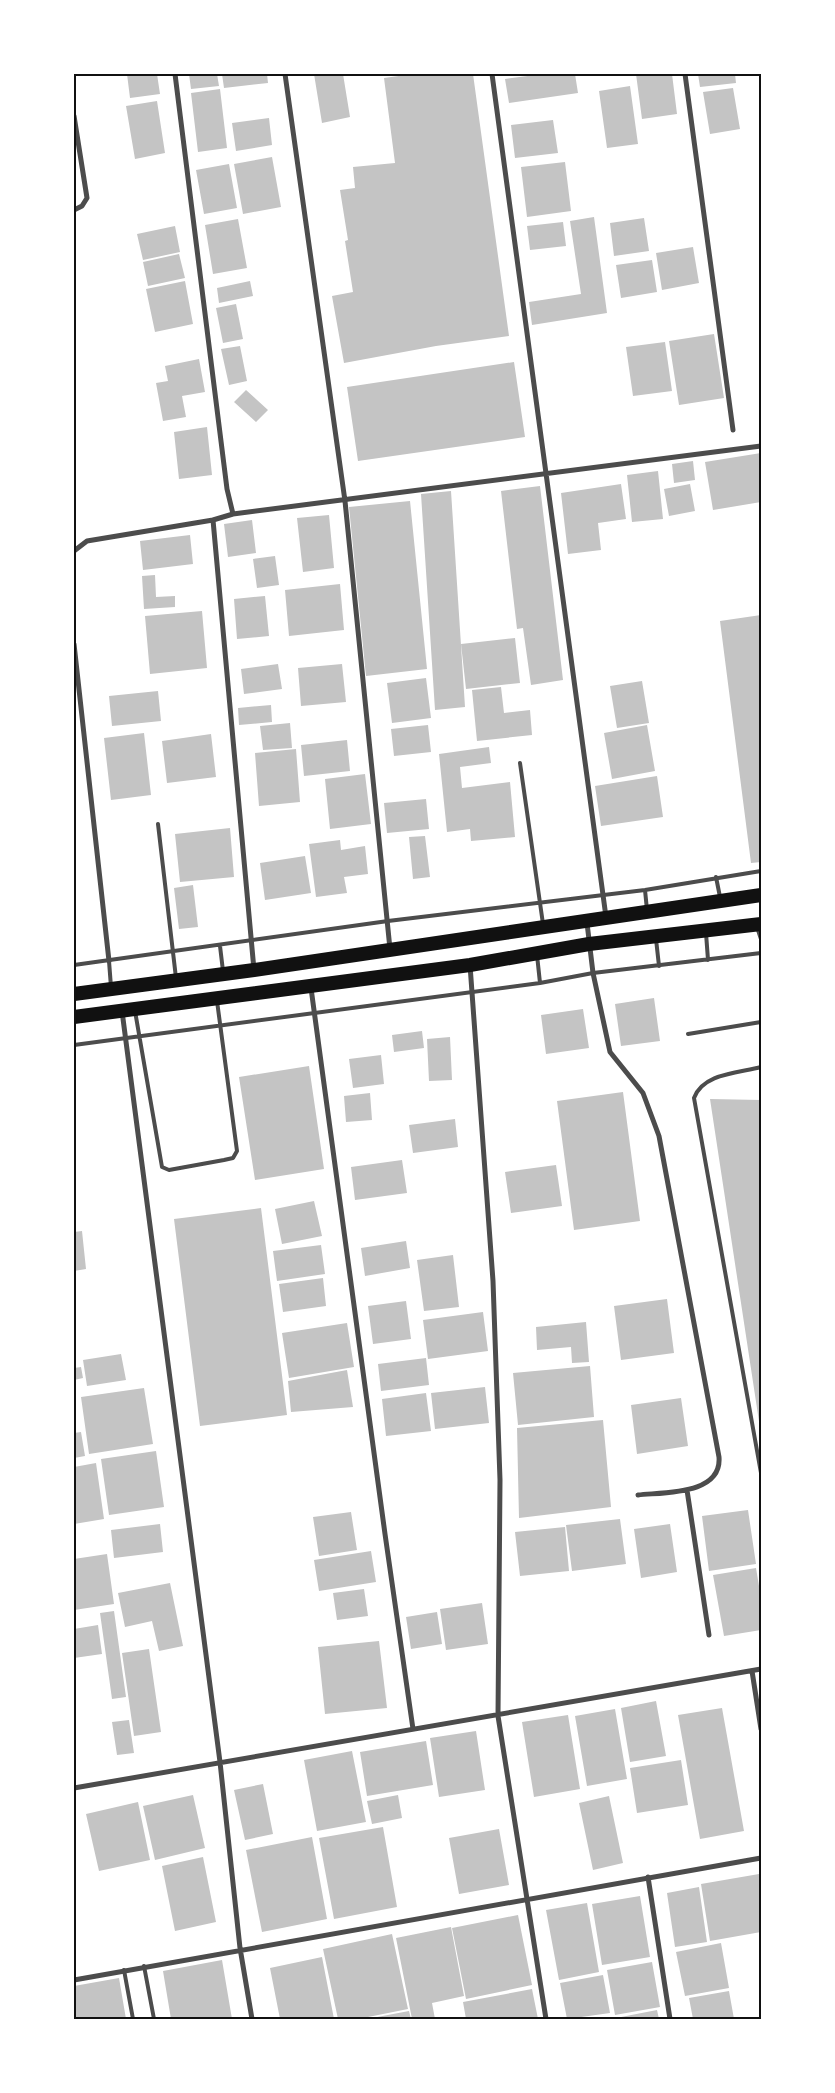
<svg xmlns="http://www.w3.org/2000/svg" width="835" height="2093" font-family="'DM Sans',sans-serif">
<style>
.building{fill:#c4c4c4}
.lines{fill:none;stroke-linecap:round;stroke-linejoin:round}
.service{stroke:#4c4c4c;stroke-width:4}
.minor{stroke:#4c4c4c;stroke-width:5}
.trunk{stroke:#111;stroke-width:14}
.neatline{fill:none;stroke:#111;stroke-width:2}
</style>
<rect width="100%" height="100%" fill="#fff"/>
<path class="building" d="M127 74H157L160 94 130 98Z
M189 74H217L219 86 191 89Z
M222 74H267L268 83 224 88Z
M314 74H343L350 117 322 123Z
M413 74H473L509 336 436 346 344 363 332 296 353 292 345 241 348 240 340 190 355 188 353 167 395 163 384 78Z
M543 74H575L578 93 509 103 505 79Z
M636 74H672L677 114 642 119Z
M698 74H735L736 83 700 87Z
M630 86 638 144 607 148 599 91Z
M733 88 740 129 710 134 703 92Z
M220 89 227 148 198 152 191 93Z
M157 101 165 153 135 159 126 106Z
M269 118 272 145 236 151 232 123Z
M553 120 558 153 515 158 511 125Z
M272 157 281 207 243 214 234 164Z
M565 162 571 211 527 217 521 167Z
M229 164 237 208 204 214 196 170Z
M594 217 607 313 532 325 529 302 581 294 570 221Z
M644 218 649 251 614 256 610 223Z
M238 219 247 268 213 274 205 225Z
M563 222 566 246 530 250 527 226Z
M175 226 180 252 143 260 137 234Z
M693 247 699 283 662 290 656 253Z
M179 254 185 278 148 286 143 262Z
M652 260 657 292 621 298 616 265Z
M185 281 193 324 155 332 146 289Z
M250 281 253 296 219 303 217 288Z
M236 304 243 339 223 343 216 308Z
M714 334 724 398 679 405 669 341Z
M665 342 672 391 633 396 626 347Z
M240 346 247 381 229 385 221 349Z
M199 359 205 392 182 396 186 417 163 421 156 383 168 381 165 366Z
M514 362 525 437 358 461 347 387Z
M246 390 268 410 256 422 234 402Z
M207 427 212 475 179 479 174 432Z
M761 453V502L713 510 705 462Z
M693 461 695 480 674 483 672 464Z
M658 471 663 519 632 522 627 475Z
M621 484 626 519 598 523 601 550 568 554 561 493Z
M690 484 695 511 669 516 664 489Z
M540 486 563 680 531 685 523 628 517 629 501 491Z
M451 491 465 707 435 710 421 494Z
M410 501 427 669 366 676 349 507Z
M329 515 334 568 303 572 297 518Z
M252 520 256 553 228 557 224 524Z
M190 535 193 564 143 570 140 541Z
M275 556 279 585 257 588 253 559Z
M155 575 156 597 175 596V607L144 609 142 576Z
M340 584 344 630 289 636 285 590Z
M265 596 269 636 237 639 234 599Z
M202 611 207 668 150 674 145 616Z
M761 615V862L751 863 720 621Z
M515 638 520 683 466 689 461 644Z
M278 664 282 689 244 694 241 669Z
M342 664 346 702 301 706 298 668Z
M426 678 431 718 392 723 387 683Z
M642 681 649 723 617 728 610 686Z
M501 687 504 713 530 710 532 735 477 741 472 690Z
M158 691 161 721 112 726 109 696Z
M271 705 272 722 239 725 238 708Z
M290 723 292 748 263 750 260 726Z
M428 725 431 752 394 756 391 729Z
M647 725 655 771 612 779 604 733Z
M144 733 151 795 111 800 104 738Z
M211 734 216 777 167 783 162 741Z
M347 740 350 771 304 776 301 745Z
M489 747 491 763 460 767 462 788 510 782 515 837 471 841 470 829 447 832 439 754Z
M296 749 300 802 259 806 255 753Z
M365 774 371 824 330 829 325 779Z
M657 776 663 817 601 826 595 786Z
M426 799 429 829 387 833 384 803Z
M230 828 234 877 180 882 175 834Z
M425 836 430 877 413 879 409 837Z
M340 840 341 850 365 846 368 874 344 877 347 893 316 897 309 844Z
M305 856 311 893 265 900 260 863Z
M193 885 198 927 179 929 174 888Z
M654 998 660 1041 621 1046 615 1004Z
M583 1009 589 1048 546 1054 541 1015Z
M422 1031 424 1048 394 1052 392 1035Z
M450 1037 452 1080 429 1081 427 1039Z
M381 1055 384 1084 353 1088 349 1059Z
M309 1066 324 1169 255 1180 239 1077Z
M623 1092 640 1221 574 1230 557 1101Z
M370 1093 372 1120 346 1122 344 1096Z
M710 1099 761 1100V1428H760Z
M455 1119 458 1147 413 1153 409 1125Z
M402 1160 407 1193 355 1200 351 1167Z
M556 1165 562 1206 511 1213 505 1172Z
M314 1201 322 1236 282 1244 275 1209Z
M261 1208 287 1415 200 1426 174 1219Z
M82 1231 86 1269 74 1271V1232Z
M406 1241 410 1268 365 1276 361 1248Z
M321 1245 325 1274 277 1281 273 1251Z
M453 1255 459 1307 424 1311 417 1260Z
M323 1278 326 1306 283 1312 279 1284Z
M667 1299 674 1353 621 1360 614 1306Z
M406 1301 411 1339 373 1344 368 1306Z
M483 1312 488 1351 428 1359 423 1320Z
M586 1322 589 1362 572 1363 571 1347 537 1350 536 1327Z
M347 1323 354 1367 289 1378 282 1333Z
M121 1354 126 1380 87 1386 83 1360Z
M426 1358 429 1385 381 1391 378 1364Z
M590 1366 594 1417 518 1425 513 1373Z
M81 1367 83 1378 74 1380V1368Z
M347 1370 353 1407 291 1412 288 1381Z
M485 1387 489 1423 435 1429 431 1393Z
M144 1388 153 1444 89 1454 81 1397Z
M426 1393 431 1431 386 1436 382 1399Z
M681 1398 688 1446 637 1454 631 1405Z
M603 1420 611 1507 519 1518 517 1428Z
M81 1432 85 1456 74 1458V1433Z
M156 1451 164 1507 109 1515 101 1459Z
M96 1463 104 1519 74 1524V1467Z
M748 1510 756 1564 709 1571 702 1516Z
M351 1512 357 1550 319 1556 313 1517Z
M620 1519 626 1564 572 1571 566 1525Z
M160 1524 163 1552 114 1558 111 1530Z
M670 1524 677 1572 641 1578 634 1529Z
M565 1527 569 1571 520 1576 515 1532Z
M371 1551 376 1582 319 1591 314 1560Z
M107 1554 114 1604 74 1610V1559Z
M756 1568 761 1598V1630L724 1636 713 1575Z
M170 1583 183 1646 159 1651 152 1621 125 1627 118 1593Z
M364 1589 368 1616 337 1620 333 1593Z
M482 1603 488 1644 446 1650 440 1609Z
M114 1611 126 1697 112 1699 100 1613Z
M437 1612 442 1644 411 1649 406 1617Z
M98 1625 102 1654 74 1658V1629Z
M379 1641 387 1708 325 1714 318 1647Z
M149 1649 161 1732 134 1736 122 1653Z
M656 1701 666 1756 630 1762 621 1708Z
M722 1708 744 1831 700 1839 678 1715Z
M615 1709 627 1779 587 1786 575 1716Z
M568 1715 580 1789 534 1797 522 1722Z
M129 1720 134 1753 117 1755 112 1722Z
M476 1731 485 1790 439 1797 430 1738Z
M426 1741 433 1785 367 1796 360 1752Z
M352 1751 366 1822 317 1831 304 1760Z
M681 1760 688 1805 637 1813 630 1768Z
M263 1784 273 1834 245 1840 234 1790Z
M193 1795 205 1848 155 1860 143 1806Z
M398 1795 402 1818 372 1824 367 1801Z
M609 1796 623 1863 593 1870 579 1803Z
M138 1802 150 1860 99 1871 86 1814Z
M383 1827 397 1907 334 1919 319 1838Z
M499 1829 509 1885 459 1894 449 1838Z
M312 1837 327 1919 262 1932 246 1850Z
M203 1857 216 1922 175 1931 162 1866Z
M759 1874 761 1890V1932L710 1941 701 1884Z
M699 1887 707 1942 675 1947 667 1893Z
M640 1896 650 1957 602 1965 592 1904Z
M587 1903 599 1972 559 1980 546 1910Z
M518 1915 532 1985 466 1999 452 1928Z
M451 1927 464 1996 432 2003 435 2019H412L396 1938Z
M392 1934 408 2009 358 2019H338L323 1949Z
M721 1943 729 1988 685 1996 676 1952Z
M322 1957 334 2019H280L270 1968Z
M222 1960 232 2019H171L163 1971Z
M652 1962 660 2007 615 2015 607 1970Z
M603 1975 610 2013 567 2019 560 1983Z
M119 1978 126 2019H74V1986Z
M532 1989 538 2019H466L463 2002Z
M729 1991 734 2019H693L689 1998Z
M657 2010 659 2019H616V2018Z
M409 2011 411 2019H372V2018Z"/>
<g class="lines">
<path class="service" d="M520 763 543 924
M158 824 176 978
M716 877 720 897
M645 890 647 910
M757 927 761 939
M706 933 708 960
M656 939 659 966
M220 946 223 971
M537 955 540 983
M109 961 111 987
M74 965 388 921 645 890 761 871
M135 1011 162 1167 169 1170 224 1160 233 1158 237 1151 217 1001
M688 1034 761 1022
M74 1045 540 983 593 973 761 953
M761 1067C739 1073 703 1073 694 1098L761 1473
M144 1966 154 2019
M124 1970 133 2019"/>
<path class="minor" d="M175 74 227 489 233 514
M285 74 345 501 390 949
M492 74 606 917
M685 74 733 430
M74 116 87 198 82 206 74 210
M74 551 87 541 213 520
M74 644 109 961
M587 923 593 973 610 1052 643 1093 659 1136 719 1457C722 1495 664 1492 638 1495
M470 965 493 1281 500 1480 498 1716 546 2019
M254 970 213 520 233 514 761 446
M311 988 385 1534 413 1729
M122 1011 220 1762 240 1948 252 2019
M687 1490 709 1635
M752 1671 761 1729
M74 1788 761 1669
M648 1877 670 2019
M74 1980 761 1858"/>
<path class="trunk" d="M74 994 254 970 761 895
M74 1017 470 965 589 944 761 924"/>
</g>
<rect width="835" height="2093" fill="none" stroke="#ffffff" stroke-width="150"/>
<rect x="75" y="75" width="685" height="1943" class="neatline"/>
</svg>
